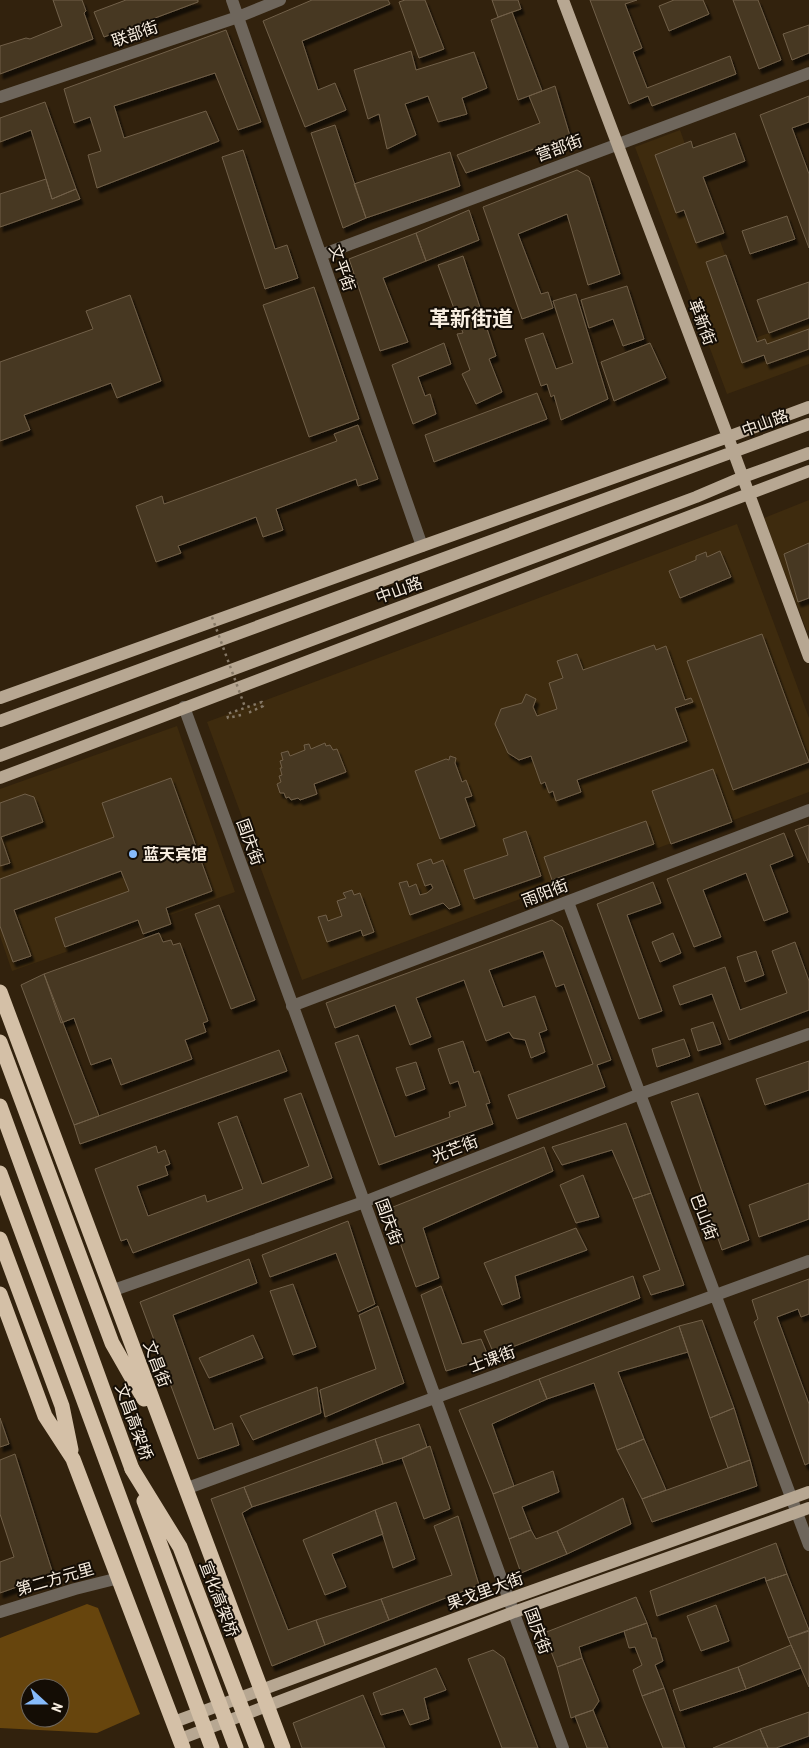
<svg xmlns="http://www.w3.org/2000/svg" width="809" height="1748" font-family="'Roboto Condensed','Noto Sans SC',sans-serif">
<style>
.built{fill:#3e2b0e}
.green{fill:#67450d;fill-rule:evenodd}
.building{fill:#473721;stroke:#716049;filter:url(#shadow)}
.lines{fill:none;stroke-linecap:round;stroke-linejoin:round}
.path{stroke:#857866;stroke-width:2.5;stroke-dasharray:2.5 4;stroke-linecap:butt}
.minor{stroke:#6e665c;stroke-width:12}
.major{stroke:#b7a792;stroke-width:12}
.highway{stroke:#d4c0a7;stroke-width:15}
.path-bridge{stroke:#857866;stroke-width:2.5;stroke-dasharray:2.5 4;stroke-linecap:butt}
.highway-bridge{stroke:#d4c0a7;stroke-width:15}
.poi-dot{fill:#87bbfb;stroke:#140d05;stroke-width:2}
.labels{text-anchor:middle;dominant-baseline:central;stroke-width:4;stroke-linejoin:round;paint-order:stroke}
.street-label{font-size:16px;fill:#f8eee1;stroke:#140d05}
.poi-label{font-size:16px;font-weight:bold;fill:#f8eee1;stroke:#140d05;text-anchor:start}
.district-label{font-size:21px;font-weight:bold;fill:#f8eee1;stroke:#140d05}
</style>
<defs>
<filter id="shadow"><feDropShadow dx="3" dy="5" stdDeviation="1" flood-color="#0009"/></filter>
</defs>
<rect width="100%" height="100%" fill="#32220d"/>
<path class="built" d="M680 130 755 338 809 319V364L727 394 635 147Z
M809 500V630L807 631 764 518Z
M737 524 809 718V792L302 980 207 722Z
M177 726 235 892 12 971 0 936V789Z"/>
<path class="green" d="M87 1604 98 1608 140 1714 97 1733 0 1728V1638ZM30 1688H60V1718H30Z"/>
<path class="building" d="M53 0H82L86 11 84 13 93 39 0 74V46L26 38 30 39 62 26Z
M126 0H198V2L104 37 94 12Z
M312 0H388L390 4 302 41 318 90 335 83 346 110 305 127 263 21Z
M405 0H425L444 49 419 58 399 2Z
M492 0H518L521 9 498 17Z
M590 0H637L625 4 642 48 633 52 647 88 730 56 736 74 652 106 648 96 629 104Z
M674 0H703L709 14 669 31 659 6Z
M733 0H758L781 60 759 69Z
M512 12 542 91 518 100 491 20Z
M809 25V53L792 60 783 34Z
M226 30 261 122 238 130 215 73 114 106 124 138 206 111 219 141 97 188 88 155 101 151 90 117 74 123 64 89Z
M411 51 416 70 474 52 487 88 462 98 467 114 438 122 428 96 405 104 416 135 387 149 379 114 368 119 354 70Z
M555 86 570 136 466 173 457 155 540 123 529 96Z
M809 96V122L792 128 809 174V248L760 115Z
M45 102 76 189 52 199 31 130 0 142V118Z
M335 125 366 218 343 228 311 133Z
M735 133 745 161 703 177 724 233 696 243 684 210 676 213 655 155 691 141 693 148Z
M243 150 275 249 287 245 298 278 265 289 222 157Z
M450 152 460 186 366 218 354 184Z
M577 170 589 177 620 274 588 285 567 214 518 234 541 294 548 292 553 308 522 319 483 207Z
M46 179 52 199 76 189 80 199 0 227V194Z
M469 210 479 240 426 261 416 233Z
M787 216 795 239 750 254 742 231Z
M416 233 426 261 383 278 408 342 380 351 349 259Z
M726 255 757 342 765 339 767 344 809 329V349L767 364 764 355 742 363 706 262Z
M463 256 496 356 489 359 502 392 476 404 462 374 470 370 457 334 463 333 438 265Z
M809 282V318L769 333 757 300Z
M627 286 644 339 623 346 613 319 589 328 581 300Z
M314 287 359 419 309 437 263 305Z
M576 294 608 399 561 420 554 395 551 397 547 384 541 386 525 339 543 333 556 369 573 363 553 301Z
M130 295 161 381 117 398 111 383 24 415 30 430 0 441V362L93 329 86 311Z
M444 343 451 364 418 377 425 396 430 394 436 414 413 424 392 365Z
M650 343 666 378 614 401 601 362Z
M537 393 547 419 434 462 425 435Z
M358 425 378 479 358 486 356 479 276 509 283 530 263 537 256 517 178 546 181 553 156 562 136 506 162 496 164 504 337 441 334 434Z
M809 543V598L798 602 784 554Z
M720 551 731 577 680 598 669 571 696 560V556L706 552 707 557Z
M762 634 809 762 733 790 687 661Z
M654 645 656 650 666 646 685 700 691 698 693 702 675 708 687 741 577 780 581 792 556 801 553 791 549 793 545 782 541 784 531 756 519 760 508 753 495 724 501 709 522 703 526 694 536 699 533 707 537 716 557 709 549 683 563 678 557 661 577 654 583 670Z
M325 743 326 746 330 745 333 750 337 749 346 772 314 784 317 794 300 800 298 798 291 800 289 797 286 798 284 793H280L277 784 281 782 279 776 282 775 280 768H282L280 761 283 760 281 753 288 751 290 756 305 750 304 745 309 744 311 749Z
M450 756 456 758 455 763 462 782 466 780 472 796 465 798 475 826 440 839 415 771 446 759 449 760Z
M713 769 732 822 671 844 652 791Z
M171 778 212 891 166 908 171 924 143 934 138 920 65 947 55 918 129 891 121 871 14 910 31 956 13 962 0 926V879L114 837 102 803Z
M25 794 34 797 43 822 1 837 10 863 0 866V803Z
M646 821 654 844 552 880 544 857Z
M809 825V863L795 830Z
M526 831 541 876 474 899 464 870 508 855 503 839Z
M784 833 793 856 770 865 788 912 764 921 746 873 703 890 721 937 694 947 667 879Z
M431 859 433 864 443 860 460 905 449 909 443 903 410 915 399 883 407 881 409 887 416 884 420 895 427 893 433 888 431 884 425 886 417 864Z
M653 882 661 903 627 915 662 1011 639 1019 597 904Z
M352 890 354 895 360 893 374 932 363 936 361 930 327 942 318 917 326 915 328 921 342 916 337 901 346 898 343 893Z
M219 905 255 1000 231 1009 195 914Z
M552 920 562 927 611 1060 597 1065 605 1087 517 1119 508 1095 593 1064 564 984 556 987 543 951 489 970 503 1007 535 996 547 1030 539 1033 545 1052 531 1058 525 1040 513 1038 509 1032 486 1041 464 980 416 998 431 1037 410 1045 395 1005 335 1028 326 1003Z
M159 933 163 942 171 940 173 945 180 943 208 1021 203 1023 206 1032 185 1040 192 1059 121 1085 111 1058 91 1065 74 1018 61 1023 44 974Z
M673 933 681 953 660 962 652 942Z
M795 942 809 981V1010L729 1040 712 994 680 1005 673 986 725 967 740 1010 787 993 772 951Z
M756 951 764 975 745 982 737 957Z
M44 974 99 1116 74 1125 21 985Z
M713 1022 721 1044 698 1051 691 1029Z
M358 1035 395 1137 450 1117 449 1112 466 1106 458 1081 450 1084 438 1049 463 1041 474 1073 479 1071 490 1103 486 1104 493 1124 379 1165 335 1043Z
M684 1039 690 1056 657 1067 652 1049Z
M279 1050 287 1071 80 1144 74 1125Z
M809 1061V1090L765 1105 756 1079Z
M416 1062 425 1089 406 1096 396 1068Z
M301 1093 332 1178 133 1253 127 1239 121 1241 95 1169 156 1146 158 1153 165 1150 170 1164 165 1166 168 1175 137 1186 148 1216 205 1195 207 1202 243 1189 218 1123 237 1116 262 1184 309 1166 284 1099Z
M698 1093 749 1240 722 1250 671 1102Z
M626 1123 651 1193 633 1199 612 1150 562 1165 552 1147Z
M544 1147 553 1171 423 1228 439 1278 416 1287 388 1209Z
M583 1175 599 1217 576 1223 560 1185Z
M809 1183V1219L759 1237 749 1205Z
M651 1193 684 1285 651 1295 643 1276 660 1270 633 1199Z
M348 1221 375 1304 358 1312 336 1253 270 1277 262 1255Z
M576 1228 587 1250 515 1276 520 1298 502 1305 484 1263Z
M249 1259 257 1283 173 1315 214 1430 232 1423 239 1445 198 1459 140 1302Z
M633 1276 640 1298 494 1354 484 1331Z
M809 1279V1314L801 1317 798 1309 777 1317 809 1404V1463L805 1465 754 1322 758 1319 752 1300Z
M293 1284 316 1347 293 1355 270 1291Z
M441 1286 462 1344 481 1339 489 1358 446 1371 421 1295Z
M378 1306 404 1383 325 1417 320 1390 376 1369 359 1315Z
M702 1320 734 1408 710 1418 679 1326Z
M679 1326 688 1352 618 1372 644 1439 617 1450 594 1383 547 1399 539 1379Z
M253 1335 263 1358 209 1378 199 1358Z
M539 1379 547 1399 492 1424 514 1486 493 1494 459 1410Z
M317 1387 321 1413 253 1440 240 1416Z
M734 1408 750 1460 728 1468 710 1418Z
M0 1418 9 1444 0 1447Z
M419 1424 427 1447 402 1458 383 1464 375 1439Z
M375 1439 383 1464 252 1507 244 1487Z
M644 1439 666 1490 642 1499 617 1450Z
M430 1446 450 1509 424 1519 402 1458Z
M15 1454 53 1574 0 1593V1562L14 1557 0 1514V1460Z
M750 1460 757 1486 652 1522 642 1499Z
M553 1471 559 1492 522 1507 531 1530 509 1539 493 1494Z
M244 1487 252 1507 242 1513 288 1630 316 1620 325 1645 272 1666 211 1499Z
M623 1498 631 1524 567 1554 557 1531Z
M396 1502 415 1559 393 1568 375 1510Z
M375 1510 383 1534 332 1554 346 1587 325 1595 303 1540Z
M458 1516 479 1585 389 1620 381 1599 452 1575 434 1526Z
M531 1530 536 1539 557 1531 567 1554 521 1573 509 1539Z
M776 1543 787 1574 766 1581 765 1577 657 1616 650 1591Z
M787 1574 809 1630 788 1638 766 1581Z
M636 1597 647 1623 579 1647 582 1658 557 1667 544 1633Z
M381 1599 389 1620 325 1645 316 1620Z
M716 1605 729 1641 701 1651 687 1616Z
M647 1623 652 1638H656L663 1661 655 1665 664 1688 642 1696 633 1670 642 1665 635 1647 629 1648 624 1631Z
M809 1631V1687L788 1638Z
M791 1645 801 1668 746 1689 738 1667Z
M493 1650 504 1658 538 1748H502L468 1659Z
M582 1658 599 1701 593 1710 571 1718 557 1667Z
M738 1667 746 1689 680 1711 673 1690Z
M436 1668 446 1690 424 1698 429 1719 410 1725 403 1709 381 1715 373 1693Z
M664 1688 685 1748H663L642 1696Z
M363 1695 385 1748H302L293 1723Z
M593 1710 608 1748H587L575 1716Z
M809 1712V1736L776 1748H768L760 1729Z
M760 1729 768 1748H713Z"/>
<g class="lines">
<path class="path" d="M241 715 228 718 227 714 262 702 263 706 248 713"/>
<path class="minor" d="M232 0 422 546
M0 97 238 17 280 0
M321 255 809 73
M184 707 563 1748
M568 902 809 1545
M292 1006 809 810
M111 1291 364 1202 640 1094 809 1034
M185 1489 809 1261
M0 1612 75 1589 119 1578"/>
<path class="major" d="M563 0 728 437 809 657
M0 698 422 546 728 437 809 407
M0 721 809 424
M0 756 696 497 743 477 809 453
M0 778 809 471
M174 1722 509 1599 809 1492
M180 1739 514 1612 809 1508"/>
<path class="highway" d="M0 992 283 1748
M0 1042 112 1343 144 1399
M0 1106 132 1469
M0 1239 62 1406 71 1450
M0 1294 45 1416 73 1459 183 1748"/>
<path class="path-bridge" d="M212 617 245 707"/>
<path class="highway-bridge" d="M0 1173 212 1748
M132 1469 180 1547 257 1748
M144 1501 236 1748"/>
</g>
<circle class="poi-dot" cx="133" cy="854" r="5"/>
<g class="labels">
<g class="street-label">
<text transform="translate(135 34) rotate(-19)">联部街</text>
<text transform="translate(559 148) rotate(-20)">营部街</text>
<text transform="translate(342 268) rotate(71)">文平街</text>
<text transform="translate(702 322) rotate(69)">革新街</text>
<text transform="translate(765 423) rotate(-20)">中山路</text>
<text transform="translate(399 590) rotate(-20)">中山路</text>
<text transform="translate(250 842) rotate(70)">国庆街</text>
<text transform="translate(545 893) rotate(-21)">雨阳街</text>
<text transform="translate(455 1149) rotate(-21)">光芒街</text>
<text transform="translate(704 1217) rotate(69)">巴山街</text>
<text transform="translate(389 1222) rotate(70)">国庆街</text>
<text transform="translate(492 1359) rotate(-20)">士课街</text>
<text transform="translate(157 1364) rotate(69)">文昌街</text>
<text transform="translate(134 1422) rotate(70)">文昌高架桥</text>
<text transform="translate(55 1579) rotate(-16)">第二方元里</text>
<text transform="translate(485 1591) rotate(-20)">果戈里大街</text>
<text transform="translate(219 1599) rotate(69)">宣化高架桥</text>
<text transform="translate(538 1631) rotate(70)">国庆街</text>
</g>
<g class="poi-label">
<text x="143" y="854">蓝天宾馆</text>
</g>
<g class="district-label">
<text x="471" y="319">革新街道</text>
</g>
</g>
<g transform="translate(45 1703) rotate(111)"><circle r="24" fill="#140d05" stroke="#6f675d"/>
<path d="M0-4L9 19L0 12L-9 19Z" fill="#87bbfb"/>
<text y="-8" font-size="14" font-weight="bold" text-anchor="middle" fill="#f8eee1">N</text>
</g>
</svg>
